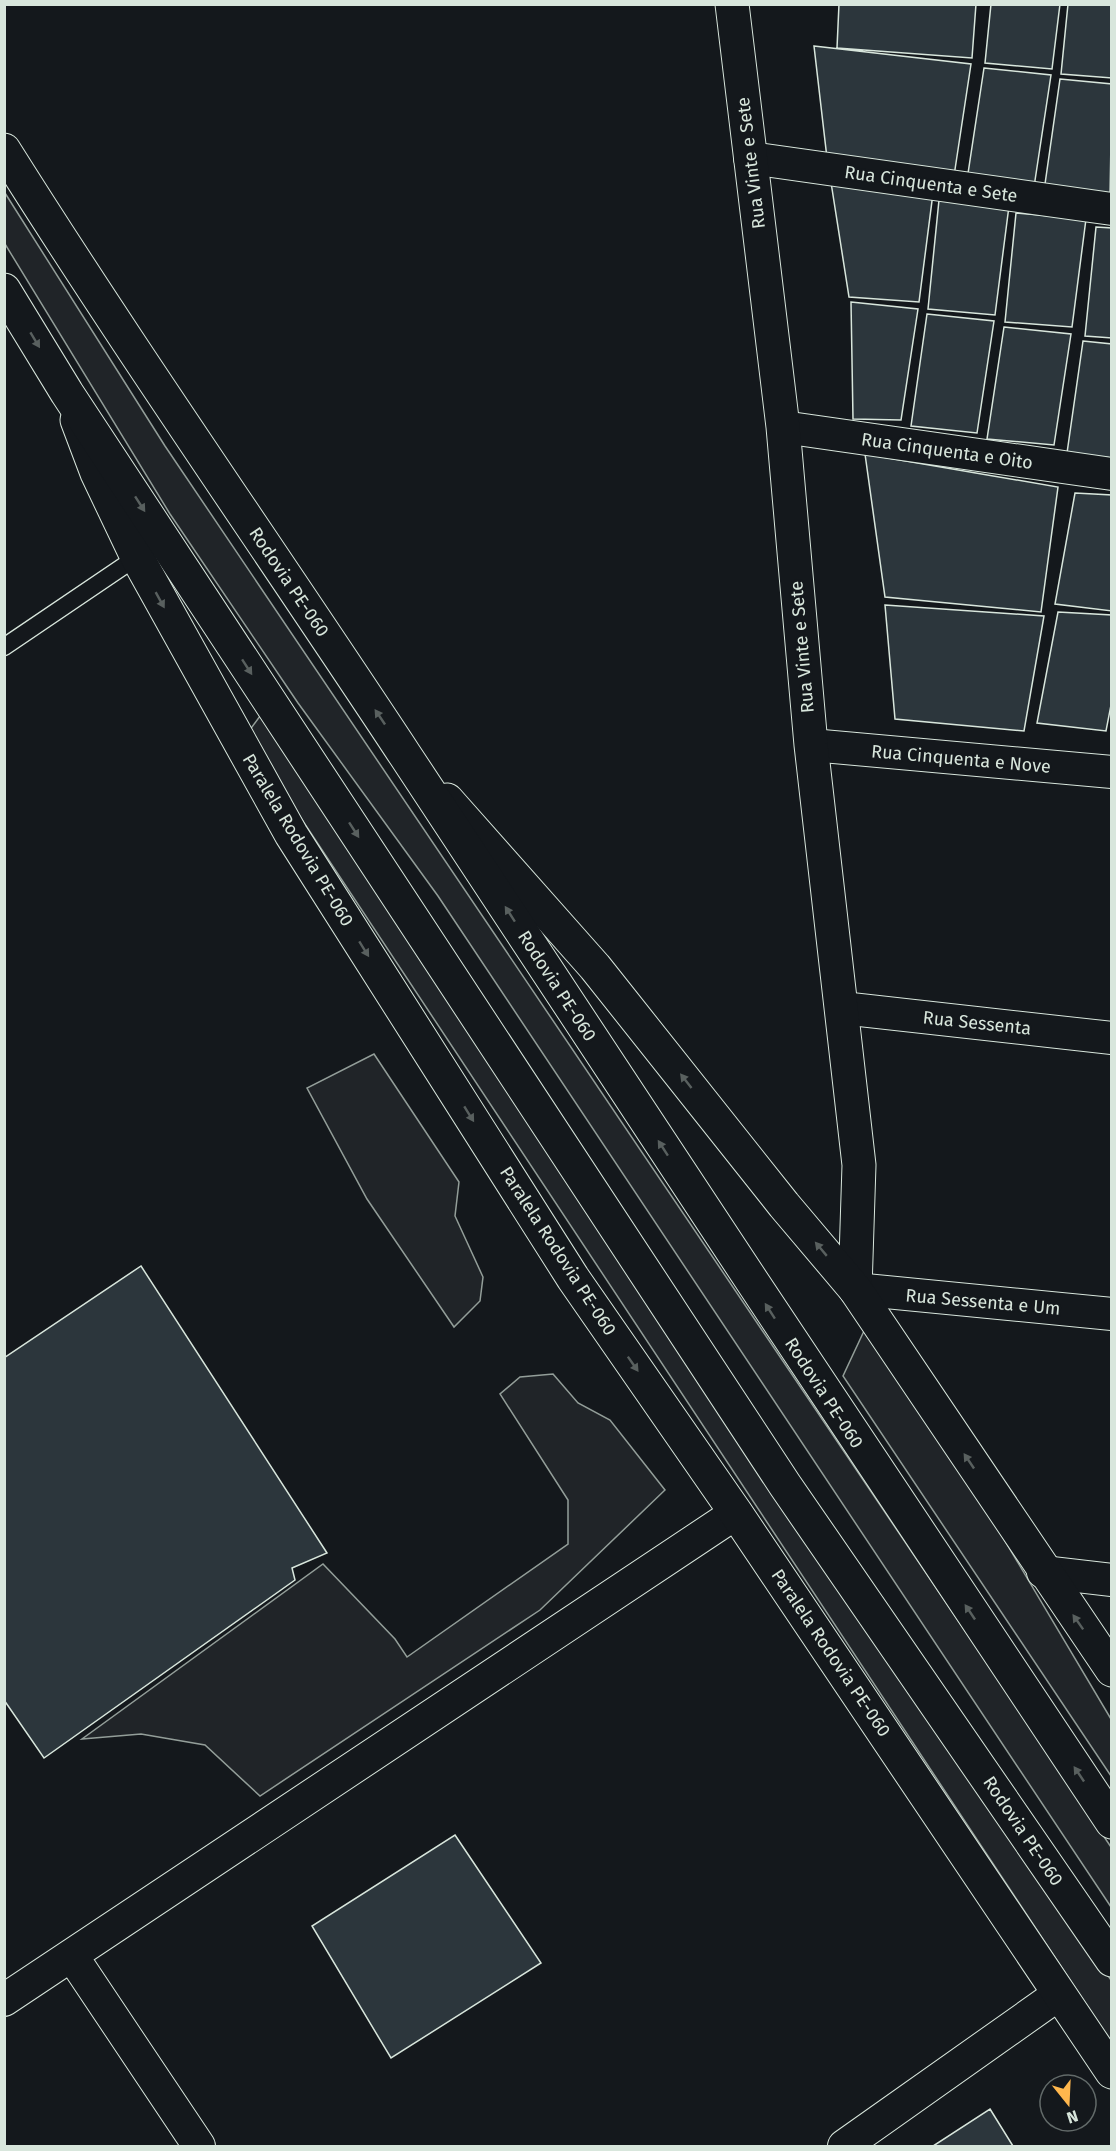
<svg xmlns="http://www.w3.org/2000/svg" width="1116" height="2151" font-family="'Fira Sans',sans-serif">
<style>
.green{fill:#202428;stroke:#939e99;stroke-width:1.5}
.building{fill:#2c363c;stroke:#d8e6dc;stroke-width:1.5}
.lines{fill:none;stroke-linecap:round;stroke-linejoin:round}
.service-casing{stroke:#d8e6dc;stroke-width:19}
.minor-casing{stroke:#d8e6dc;stroke-width:34}
.tertiary-casing{stroke:#d8e6dc;stroke-width:35}
.secondary-casing{stroke:#d8e6dc;stroke-width:35}
.trunk-casing{stroke:#d8e6dc;stroke-width:35}
.service{stroke:#14181c;stroke-width:16}
.minor{stroke:#14181c;stroke-width:32}
.tertiary{stroke:#14181c;stroke-width:33}
.secondary{stroke:#14181c;stroke-width:33}
.trunk{stroke:#14181c;stroke-width:33}
.oneway{fill:#59605f}
.labels{text-anchor:middle;dominant-baseline:central;stroke-width:4.5;stroke-linejoin:round;paint-order:stroke}
.street-label{font-size:18px;fill:#d8e6dc;stroke:#14181c}
</style>
<rect width="100%" height="100%" fill="#14181c"/>
<path class="green" d="M5 193 165 446 1111 1847V1907L438 896 298 703 170 514 5 244Z
M263 712 1111 1980V2042L246 735Z
M374 1054 459 1182 455 1216 483 1277 480 1301 454 1327 367 1199 307 1088Z
M864 1331 986 1509 1111 1719V1776L843 1376Z
M553 1374 578 1403 610 1420 665 1490 540 1610 260 1796 205 1745 141 1734 82 1739 323 1564 395 1639 407 1657 568 1544V1500L500 1394 520 1377Z"/>
<path class="building" d="M839 4H976L972 58 837 48Z
M991 4H1060L1052 69 985 63Z
M1068 4H1112V78L1061 74Z
M814 46 971 64 954 176 827 158Z
M984 68 1051 75 1034 187 967 180Z
M1060 79 1112 84 1110 197 1044 191Z
M830 176 933 193 919 302 849 297Z
M939 200 1009 206 995 315 928 309Z
M1016 213 1086 219 1072 327 1005 322Z
M1096 227 1112 228V338L1085 336Z
M851 302 918 309 901 420 853 419Z
M927 314 994 321 977 433 911 426Z
M1004 327 1071 334 1054 445 987 439Z
M1083 341 1112 344V458L1067 453Z
M865 454 1058 487 1041 612 885 597Z
M1075 493 1112 495V611L1055 604Z
M885 605 1044 616 1024 731 895 719Z
M1058 612 1112 615V700L1106 731 1037 723Z
M141 1266 327 1553 292 1568 295 1580 44 1758 4 1700V1358Z
M455 1835 541 1963 391 2058 312 1926Z
M990 2109 1013 2146H933Z"/>
<g class="lines">
<g class="service-casing">
<path id="service" d="M4 647 137 557"/>
</g>
<g class="minor-casing">
<path id="minor" d="M750 158 1112 209
M783 427 1112 474
M811 745 1112 772
M842 1008 1112 1038
M855 1289 1112 1314
M1043 1572 1112 1580
M72 1956 199 2146
M4 2000 736 1513
M844 2146 1059 1994"/>
</g>
<g class="tertiary-casing">
<path id="tertiary" d="M732 4 783 427 811 745 859 1165 855 1289"/>
</g>
<g class="secondary-casing">
<path id="secondary" d="M77 420 97 473 137 557 291 834 573 1278 736 1513 1112 2072
M447 800 595 967 784 1205 855 1289 1112 1670"/>
</g>
<g class="trunk-casing">
<path id="trunk" d="M4 150C133 355 272 553 405 755 640 1111 874 1468 1112 1822
M4 290 67 393 785 1485 1112 1960"/>
</g>
<use href="#service" class="service"/>
<use href="#minor" class="minor"/>
<use href="#tertiary" class="tertiary"/>
<use href="#secondary" class="secondary"/>
<use href="#trunk" class="trunk"/>
</g>
<defs><path id="oneway-solid" d="M-6-.8H1V-3.2L6.5 0L1 3.2V.8H-6Z" transform="scale(1.5)"/></defs>
<g class="oneway">
<use href="#oneway-solid" transform="translate(35 340) rotate(59)"/>
<use href="#oneway-solid" transform="translate(140 504) rotate(57)"/>
<use href="#oneway-solid" transform="translate(160 600) rotate(61)"/>
<use href="#oneway-solid" transform="translate(247 667) rotate(57)"/>
<use href="#oneway-solid" transform="translate(380 717) rotate(-124)"/>
<use href="#oneway-solid" transform="translate(354 830) rotate(57)"/>
<use href="#oneway-solid" transform="translate(510 914) rotate(-123)"/>
<use href="#oneway-solid" transform="translate(364 949) rotate(58)"/>
<use href="#oneway-solid" transform="translate(686 1081) rotate(-128)"/>
<use href="#oneway-solid" transform="translate(469 1114) rotate(58)"/>
<use href="#oneway-solid" transform="translate(663 1148) rotate(-123)"/>
<use href="#oneway-solid" transform="translate(821 1249) rotate(-130)"/>
<use href="#oneway-solid" transform="translate(770 1311) rotate(-123)"/>
<use href="#oneway-solid" transform="translate(633 1364) rotate(55)"/>
<use href="#oneway-solid" transform="translate(969 1461) rotate(-124)"/>
<use href="#oneway-solid" transform="translate(970 1612) rotate(-124)"/>
<use href="#oneway-solid" transform="translate(1078 1622) rotate(-125)"/>
<use href="#oneway-solid" transform="translate(1079 1774) rotate(-124)"/>
</g>
<g class="labels">
<g class="street-label">
<text transform="translate(751 163) rotate(-97)">Rua Vinte e Sete</text>
<text transform="translate(931 184) rotate(8)">Rua Cinquenta e Sete</text>
<text transform="translate(947 451) rotate(8)">Rua Cinquenta e Oito</text>
<text transform="translate(289 582) rotate(56)">Rodovia PE-060</text>
<text transform="translate(802 647) rotate(-95)">Rua Vinte e Sete</text>
<text transform="translate(961 759) rotate(5)">Rua Cinquenta e Nove</text>
<text transform="translate(298 840) rotate(59)">Paralela Rodovia PE-060</text>
<text transform="translate(557 986) rotate(57)">Rodovia PE-060</text>
<text transform="translate(977 1023) rotate(6)">Rua Sessenta</text>
<text transform="translate(558 1251) rotate(57)">Paralela Rodovia PE-060</text>
<text transform="translate(983 1302) rotate(5)">Rua Sessenta e Um</text>
<text transform="translate(824 1393) rotate(57)">Rodovia PE-060</text>
<text transform="translate(831 1653) rotate(56)">Paralela Rodovia PE-060</text>
<text transform="translate(1023 1831) rotate(56)">Rodovia PE-060</text>
</g>
</g>
<rect width="1116" height="2151" fill="none" stroke="#d8e6dc" stroke-width="12"/>
<g transform="translate(1068 2103) rotate(162)"><circle r="28" fill="#14181c" stroke="#626a69" stroke-width="1.5"/>
<path d="M0-4.5L10 22L0 15L-10 22Z" fill="#ffb74d"/>
<text y="-9" font-size="16" font-weight="bold" text-anchor="middle" fill="#d8e6dc">N</text>
</g>
</svg>
